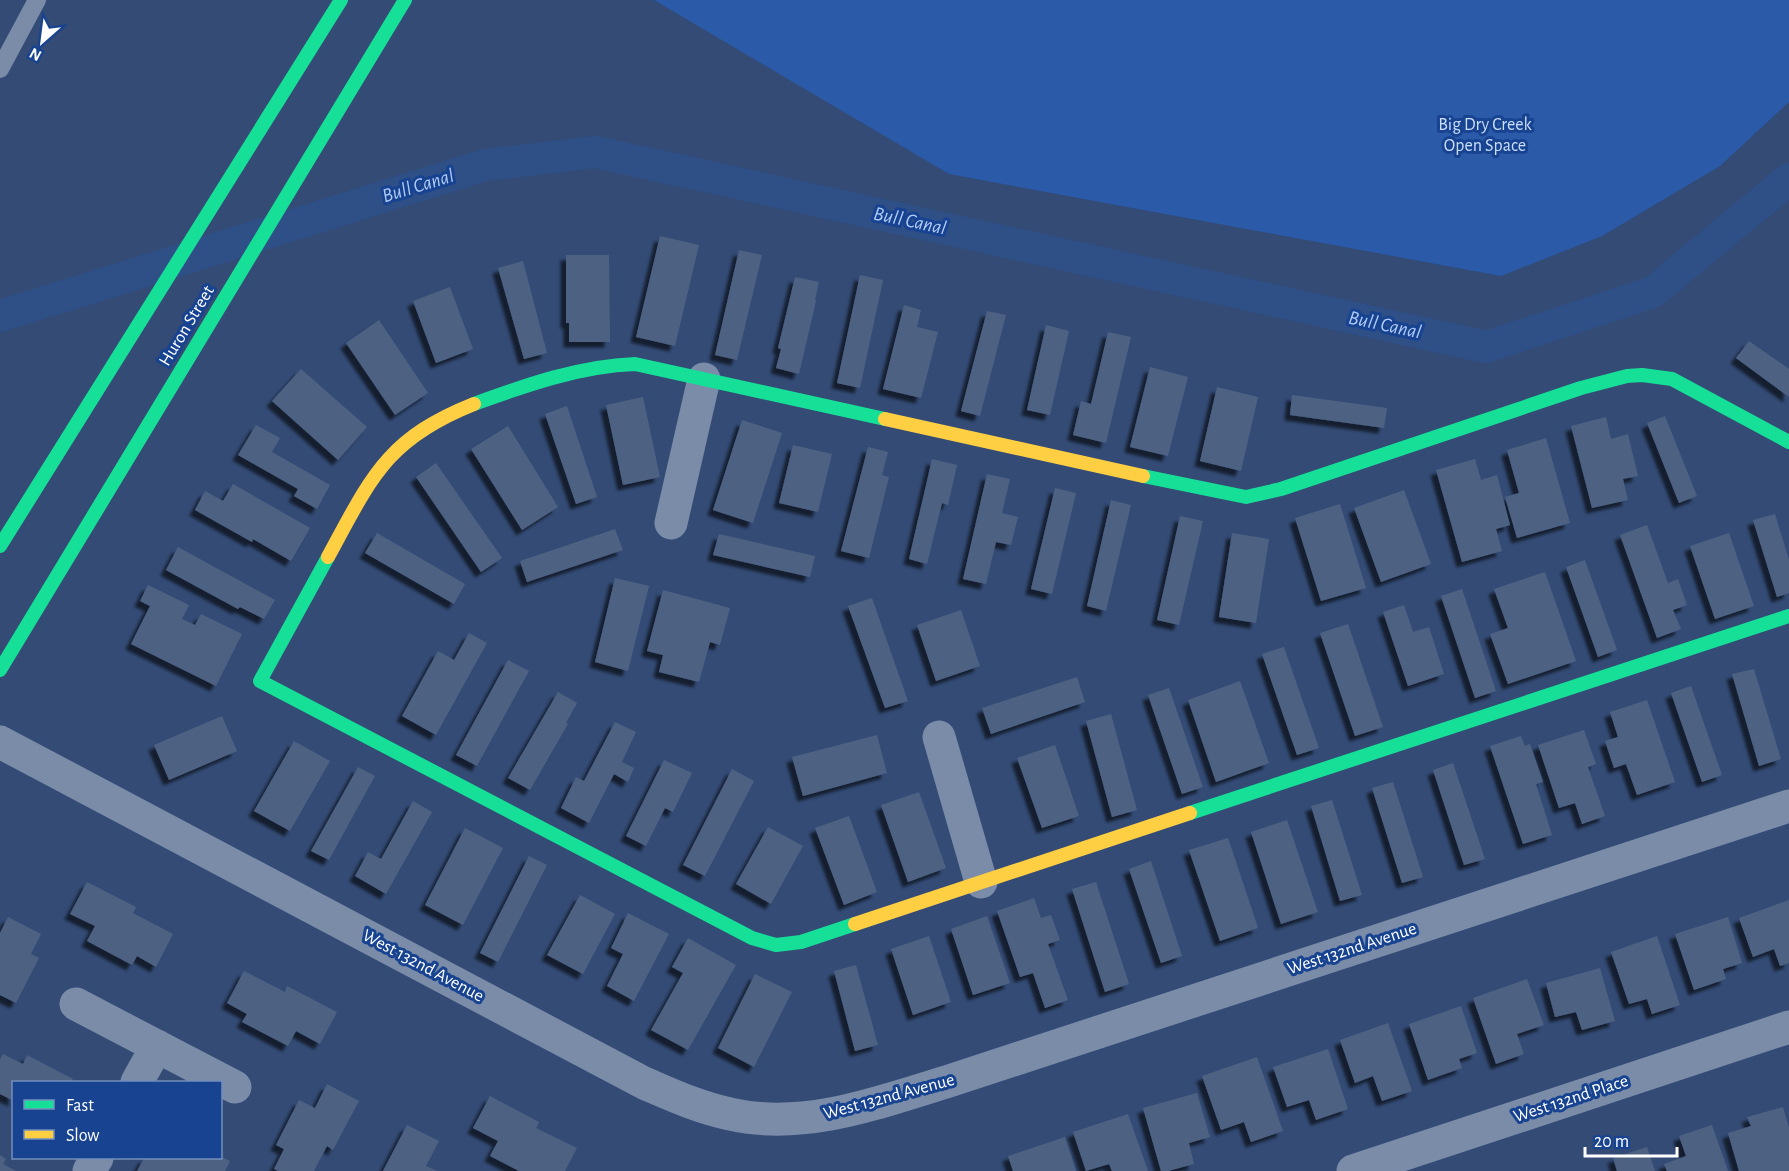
<svg xmlns="http://www.w3.org/2000/svg" width="1789" height="1171" font-family="'Alegreya Sans',sans-serif">
<style>
.park{fill:#2a5aa8}
.lines{fill:none;stroke-linecap:round;stroke-linejoin:round}
.canal{stroke:#2f4f87;stroke-width:32}
.building{fill:#4e6283;filter:url(#shadow)}
.lane{stroke:#7a8ca8;stroke-width:18}
.street{stroke:#7a8ca8;stroke-width:33}
.fast{stroke:#16e098;stroke-width:14}
.slow{stroke:#ffcf43;stroke-width:14}
.labels{text-anchor:middle;dominant-baseline:central;stroke-width:6;stroke-linejoin:round;paint-order:stroke}
.park-label{font-size:18px;fill:#cbdefb;stroke:#174391}
.street-label{font-size:18px;fill:#fff;stroke:#174391}
.water-label{font-size:20px;font-style:italic;fill:#b1ccf7;stroke:#174391}
</style>
<defs>
<filter id="shadow"><feDropShadow dx="-5.5" dy="5.5" stdDeviation="1.5" flood-color="#0009"/></filter>
</defs>
<rect width="100%" height="100%" fill="#334b75"/>
<path class="park" d="M654 0H1789V102L1720 166 1602 236 1501 276 949 174Z"/>
<g class="lines">
<path class="canal" d="M0 316 485 165 595 152 1486 347 1653 292 1789 179"/>
</g>
<path class="building" d="M660 236 699 245 675 346 636 337Z
M739 250 762 255 737 360 715 355Z
M566 255H609L610 342H569V323H566Z
M523 261 547 353 524 359 498 268Z
M860 275 883 280 860 388 837 383Z
M795 277 819 282 815 300 816 301 799 374 776 368 781 349 778 348Z
M450 287 473 349 436 363 413 301Z
M904 305 921 310 917 327 938 332 921 398 883 389Z
M987 311 1006 315 980 416 961 411Z
M379 320 428 393 395 415 346 343Z
M1046 325 1069 331 1050 415 1027 410Z
M1108 332 1131 337 1106 443 1073 435 1081 401 1091 404Z
M1749 341 1789 369V397L1736 358Z
M1150 367 1188 377 1168 456 1130 447Z
M301 369 367 427 338 460 272 401Z
M1217 387 1258 397 1241 471 1200 461Z
M1292 395 1387 408 1384 428 1290 415Z
M643 397 660 477 623 485 606 405Z
M567 406 597 497 576 504 545 414Z
M1665 416 1697 496 1679 503 1647 423Z
M1606 417 1611 439 1628 434 1638 476 1623 479 1628 500 1592 508 1571 426Z
M742 420 782 433 753 523 713 510Z
M256 425 280 438 272 452 330 485 317 509 294 496 298 489 238 455Z
M508 426 558 507 522 530 471 449Z
M1546 438 1570 523 1517 538 1505 497 1519 493 1507 450Z
M793 445 832 454 818 512 779 503Z
M868 447 888 452 882 475 889 477 869 558 841 551Z
M932 459 957 465 948 505 942 503 927 564 909 559Z
M1475 459 1481 480 1497 475 1510 525 1496 529 1502 551 1462 562 1436 470Z
M436 463 502 558 481 572 416 477Z
M987 474 1010 479 1002 513 1018 517 1011 545 996 542 986 584 963 579Z
M233 484 310 528 291 561 253 539 252 542 195 510 205 491 223 501Z
M1055 488 1076 493 1052 594 1031 589Z
M1404 490 1431 564 1381 582 1354 508Z
M1111 500 1131 505 1106 611 1087 606Z
M1340 504 1366 588 1321 601 1295 518Z
M1775 514 1789 560V593L1777 597 1753 520Z
M1180 516 1203 521 1179 625 1157 620Z
M1647 525 1668 583 1678 579 1687 605 1673 610 1681 629 1657 638 1620 535Z
M615 529 623 550 527 582 520 561Z
M377 533 465 584 454 604 365 553Z
M1232 533 1269 539 1256 623 1219 617Z
M1729 533 1754 606 1715 619 1690 546Z
M719 534 815 556 810 577 713 555Z
M178 547 275 600 264 619 240 607 238 609 166 570Z
M1585 560 1617 650 1598 657 1566 567Z
M1545 572 1576 661 1508 684 1490 634 1508 628 1494 589Z
M615 578 649 586 628 671 595 662Z
M148 585 189 605 182 619 195 625 201 614 242 634 216 686 131 644 150 606 140 601Z
M1462 589 1496 691 1475 698 1441 596Z
M663 590 730 608 720 645 710 642 699 682 659 672 663 655 647 651Z
M872 598 908 701 885 708 848 606Z
M1404 605 1413 632 1429 627 1444 674 1408 686 1383 612Z
M961 610 980 666 936 681 917 625Z
M1348 624 1383 727 1355 736 1320 633Z
M469 633 487 643 436 735 402 716 438 651 454 660Z
M1284 647 1319 748 1297 755 1262 654Z
M508 660 529 671 477 766 456 755Z
M1754 669 1781 759 1759 766 1732 674Z
M1077 677 1085 702 991 734 982 708Z
M1240 681 1269 763 1216 782 1188 700Z
M1691 686 1722 775 1702 782 1671 693Z
M1169 688 1203 787 1182 794 1148 695Z
M558 692 577 703 566 723 568 724 530 790 508 778Z
M1647 700 1675 782 1637 795 1626 764 1614 768 1605 741 1618 737 1610 712Z
M1111 714 1137 810 1112 817 1086 721Z
M222 716 237 751 169 780 154 745Z
M615 722 636 732 622 762 634 768 628 782 614 774 589 823 561 808 576 777 584 781Z
M1584 730 1596 764 1588 767 1605 816 1582 824 1575 803 1559 808 1538 745Z
M877 735 887 773 803 796 792 757Z
M1521 736 1525 746 1530 744 1543 782 1536 784 1552 835 1523 844 1490 746Z
M294 741 330 761 290 831 254 811Z
M1055 745 1079 816 1042 828 1017 758Z
M664 760 692 773 673 812 665 808 646 846 626 836Z
M1453 763 1485 859 1464 865 1433 770Z
M358 767 375 776 329 860 311 851Z
M732 769 754 781 705 876 683 865Z
M1393 782 1423 877 1402 883 1372 788Z
M919 792 946 868 908 882 881 805Z
M1332 800 1362 895 1340 901 1311 806Z
M413 801 432 812 386 894 355 876 368 852 381 859Z
M849 816 877 892 844 905 815 828Z
M1287 820 1318 912 1281 924 1251 832Z
M768 827 803 846 771 904 736 884Z
M465 828 503 848 463 925 425 905Z
M1228 838 1258 928 1220 941 1189 850Z
M529 856 547 865 498 962 480 953Z
M1151 861 1182 956 1161 963 1129 869Z
M87 882 136 907 133 913 173 934 156 967 137 956 132 965 87 941 95 926 70 914Z
M1096 882 1129 984 1105 992 1072 889Z
M580 895 615 914 583 974 547 955Z
M1034 898 1041 918 1051 915 1060 940 1048 944 1068 1000 1045 1008 1033 973 1020 977 997 911Z
M1789 900V963L1780 966 1774 949 1753 957 1739 918Z
M628 913 669 934 634 1001 607 986 623 954 611 948Z
M987 916 1010 983 973 995 951 929Z
M8 917 41 934 31 954 39 958 16 1003 0 995V933Z
M1728 917 1742 963 1723 969 1726 979 1694 990 1675 934Z
M929 936 951 1002 913 1015 891 949Z
M1657 936 1680 1005 1652 1014 1647 999 1629 1004 1611 952Z
M688 938 736 965 688 1050 651 1030 683 973 672 967Z
M856 965 878 1045 855 1051 834 971Z
M1600 968 1615 1021 1582 1030 1576 1012 1555 1017 1546 983Z
M244 971 285 992 287 986 337 1012 320 1044 296 1031 288 1046 242 1022 247 1014 227 1003Z
M755 974 792 992 754 1067 718 1048Z
M1527 979 1544 1025 1517 1034 1524 1054 1496 1064 1473 998Z
M1461 1006 1477 1053 1459 1059 1462 1068 1428 1080 1409 1024Z
M1388 1023 1412 1091 1382 1101 1373 1076 1355 1083 1340 1040Z
M1328 1049 1348 1109 1316 1120 1309 1100 1287 1107 1273 1067Z
M3 1054 23 1064 27 1055 73 1079 71 1082H14V1101L0 1094V1059Z
M1257 1057 1283 1131 1251 1142 1244 1122 1221 1130 1202 1076Z
M327 1084 359 1101 333 1150 327 1146 314 1171H278L274 1169 284 1149 276 1145 299 1100 315 1108Z
M1197 1093 1210 1137 1189 1143 1194 1164 1168 1171H1161L1143 1108Z
M490 1096 539 1122 536 1128 577 1148 565 1171H519L490 1156 498 1141 473 1128Z
M1783 1107 1789 1128V1171H1739L1728 1133 1751 1126 1747 1117Z
M1128 1114 1148 1171H1112L1109 1164 1086 1171 1073 1132Z
M407 1125 439 1141 426 1166 437 1171H383Z
M1712 1125 1728 1171H1667L1664 1164 1686 1156 1679 1136Z
M1065 1137 1076 1171H1013L1008 1156Z
M1647 1147 1655 1171H1617L1613 1158Z
M0 1155 6 1159 3 1164 16 1171H0Z
M220 1156 230 1161 225 1171H137L144 1158Z"/>
<g class="lines">
<path class="lane" d="M0 69 37 0"/>
<path class="street" d="M671 523 704 379
M939 737 981 882
M0 742 644 1083C672 1095 700 1108 730 1114 804 1131 877 1103 946 1082L1789 806
M76 1004 235 1087
M137 1082 157 1046
M89 1171 97 1158
M1353 1171 1789 1027"/>
<path class="fast" d="M474 404C526 385 580 366 635 364L885 419
M1143 476 1246 497 1281 489 1581 388 1627 376 1642 375 1672 379 1789 442
M0 546 341 0
M328 557 260 681 752 938 776 945 801 942 855 924
M0 670 405 0
M1190 813 1789 616"/>
<path class="slow" d="M885 419 1143 476
M328 557C371 478 386 439 474 404
M855 924 1190 813"/>
</g>
<g class="labels">
<g class="park-label">
<text x="1485" y="125">Big Dry Creek<tspan x="1485" dy="21">Open Space</tspan></text>
</g>
<g class="street-label">
<text transform="translate(187 326) rotate(-59)">Huron Street</text>
<text transform="translate(1352 949) rotate(-18)">West 132nd Avenue</text>
<text transform="translate(423 966) rotate(28)">West 132nd Avenue</text>
<text transform="translate(889 1097) rotate(-15)">West 132nd Avenue</text>
<text transform="translate(1571 1099) rotate(-18)">West 132nd Place</text>
</g>
<g class="water-label">
<text transform="translate(418 186) rotate(-17)">Bull Canal</text>
<text transform="translate(910 221) rotate(12)">Bull Canal</text>
<text transform="translate(1385 325) rotate(12)">Bull Canal</text>
</g>
</g>
<rect x="12" y="1081" width="210" height="78" fill="#174391" stroke="#748ebd" stroke-width="1.5"/>
<rect x="24" y="1100" width="30" height="9" fill="#16e098" stroke="#748ebd" stroke-width="1.5"/>
<text x="66" y="1111" font-size="18" fill="#ffffff">Fast</text>
<rect x="24" y="1130" width="30" height="9" fill="#ffcf43" stroke="#748ebd" stroke-width="1.5"/>
<text x="66" y="1141" font-size="18" fill="#ffffff">Slow</text>
<g transform="translate(42 42) rotate(208)" stroke="#174391" stroke-width="4.5" paint-order="stroke">
<path d="M0-4.5L10 22L0 15L-10 22Z" fill="#ffffff"/>
<text y="-9" font-size="16" font-weight="bold" text-anchor="middle" fill="#ffffff">N</text>
</g>
<path d="M1585 1147v9h92v-9" fill="none" stroke="#ffffff" stroke-width="3"/>
<text x="1594" y="1147" font-size="18" fill="#ffffff" stroke="#174391" stroke-width="4.5" paint-order="stroke">20 m</text>
</svg>
